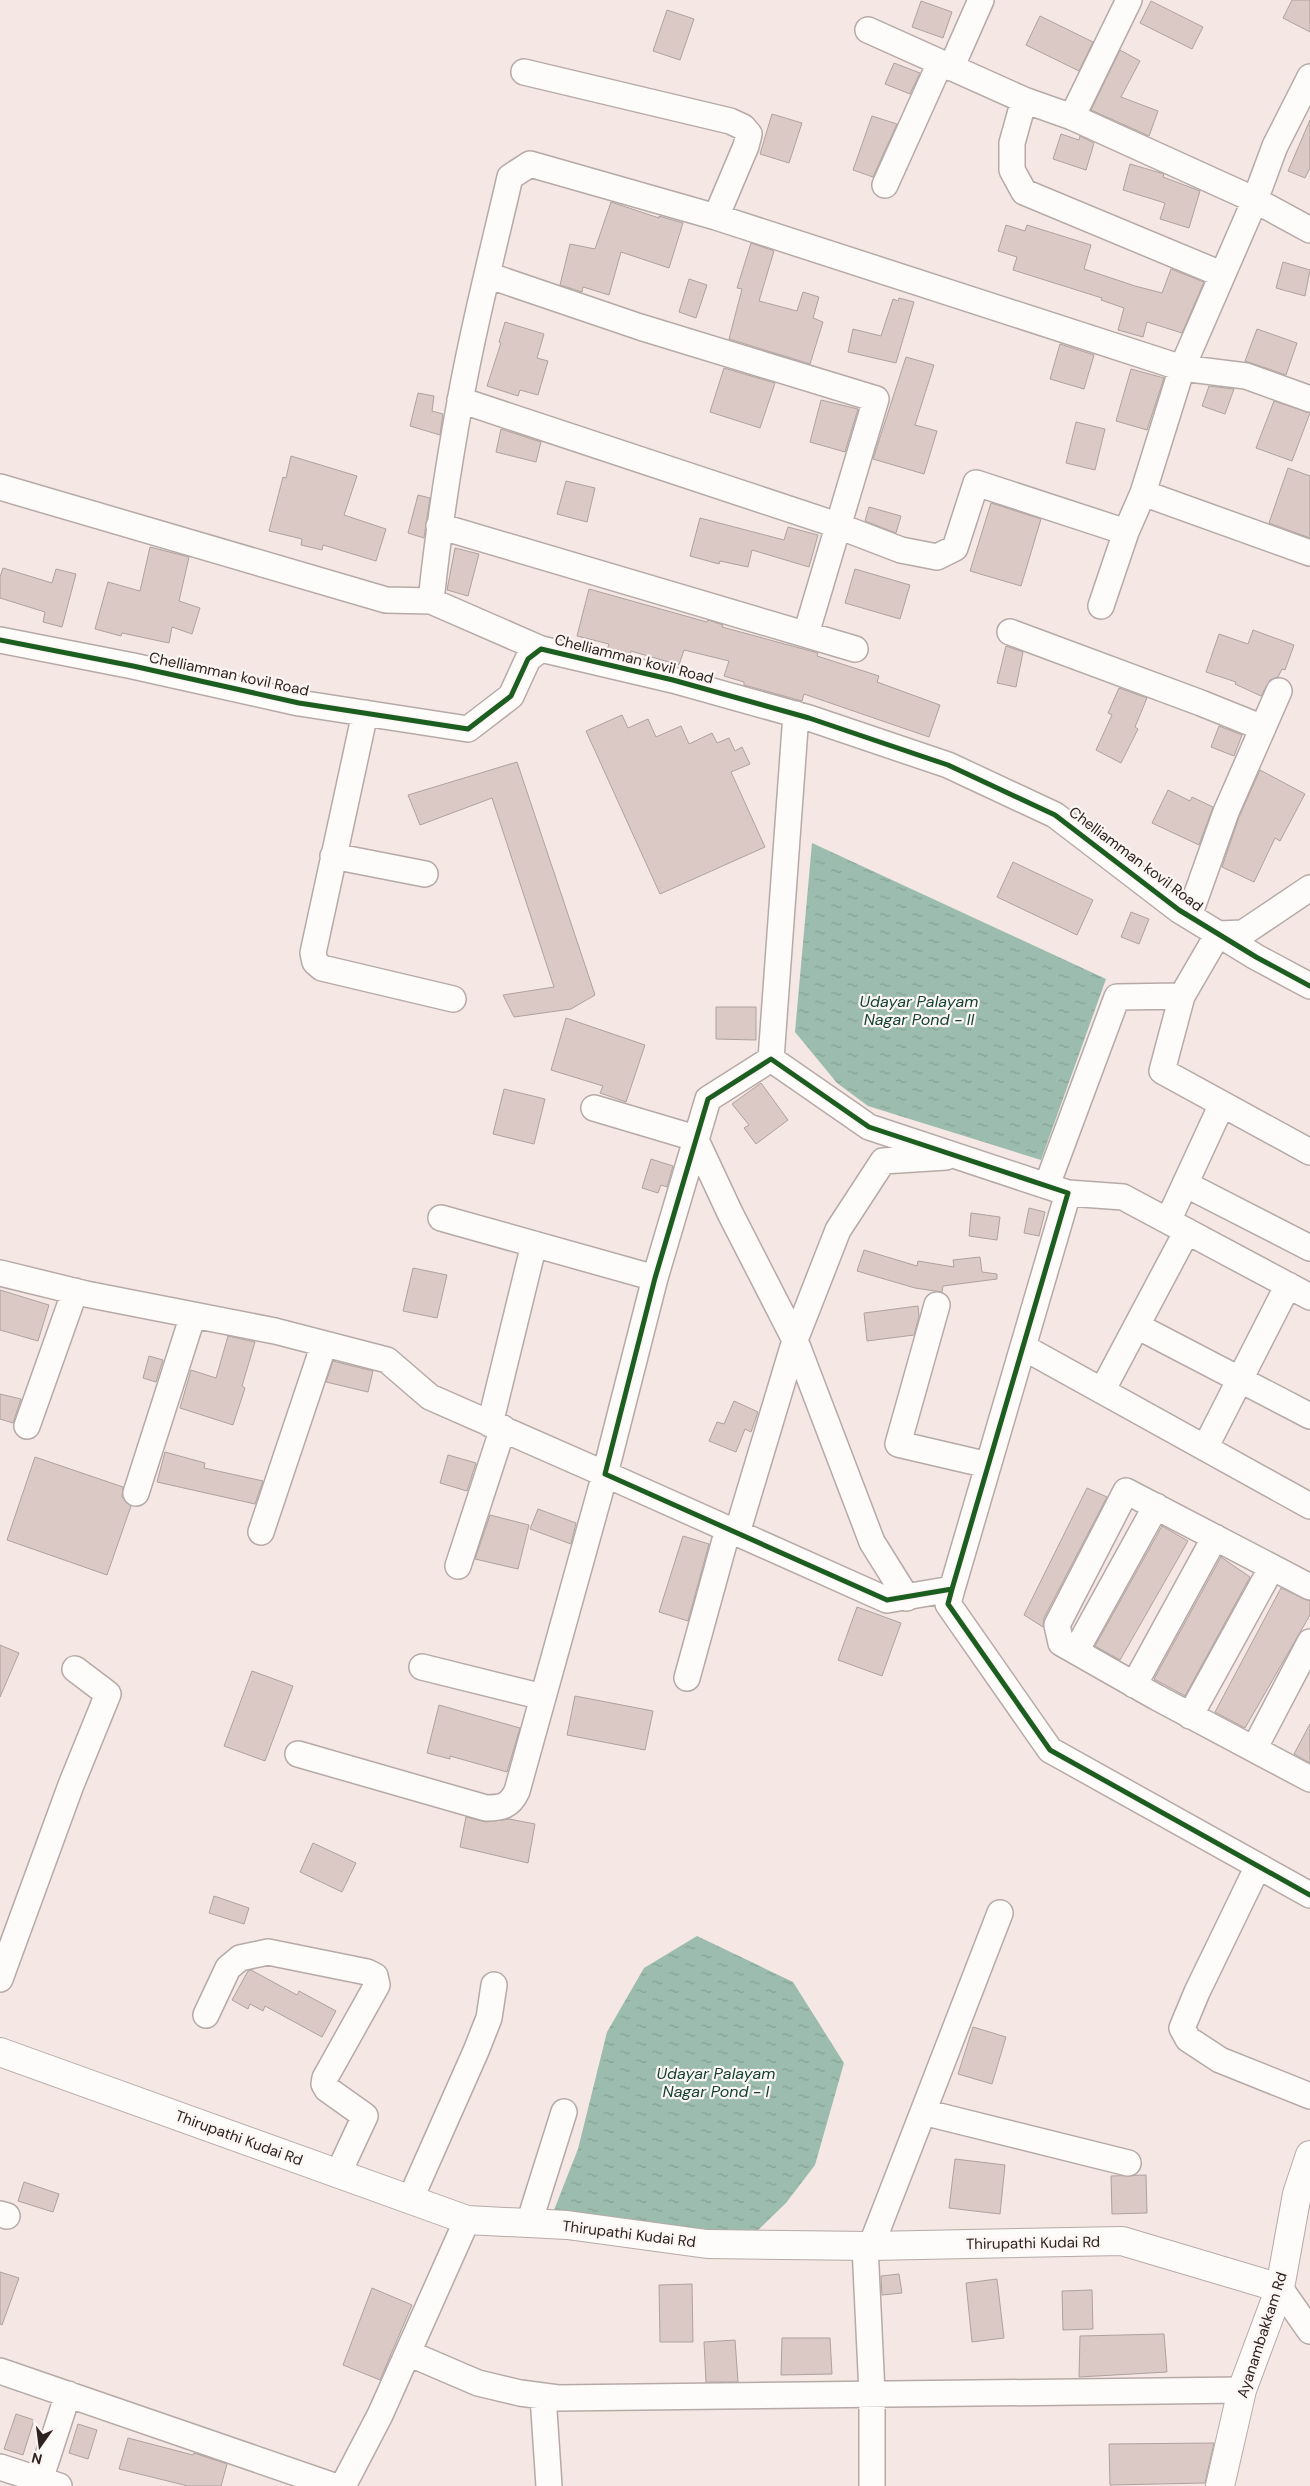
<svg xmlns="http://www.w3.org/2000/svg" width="1310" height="2486" font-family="'DM Sans',sans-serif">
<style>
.water{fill:url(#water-ripples)}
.building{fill:#dac9c5;stroke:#aea29f}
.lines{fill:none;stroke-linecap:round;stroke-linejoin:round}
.street-casing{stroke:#b6aaa7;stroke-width:28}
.secondary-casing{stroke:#b6aaa7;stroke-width:30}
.street{stroke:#fefbfb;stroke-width:25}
.secondary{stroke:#fefbfb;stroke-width:28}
.cycleway-casing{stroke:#fbf5f3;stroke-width:8}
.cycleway{stroke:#1b5e20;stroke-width:5}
.labels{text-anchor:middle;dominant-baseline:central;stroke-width:4.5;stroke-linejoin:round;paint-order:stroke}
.street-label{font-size:15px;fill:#2f2320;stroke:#fbf5f3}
.water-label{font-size:16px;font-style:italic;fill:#124135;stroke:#fbf5f3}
</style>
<defs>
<pattern id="water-ripples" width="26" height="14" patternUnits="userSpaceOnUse" patternTransform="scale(1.25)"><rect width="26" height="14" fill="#9bbcae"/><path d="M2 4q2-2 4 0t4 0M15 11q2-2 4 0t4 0" fill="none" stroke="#86a195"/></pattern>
</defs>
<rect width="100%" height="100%" fill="#f5e7e3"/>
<path class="water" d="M812 843 1106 979 1041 1160 868 1106 837 1083 795 1032Z
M697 1936 793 1982 844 2063 815 2165 786 2203 756 2232 681 2233 554 2210 578 2149 607 2032 644 1968Z"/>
<path class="building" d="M1292 0H1310V32L1283 18Z
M921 1 952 12 943 38 912 27Z
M1151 1 1203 27 1192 49 1140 23Z
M667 10 694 19 680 60 653 51Z
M1040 16 1093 42 1079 71 1026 45Z
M1120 50 1140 61 1121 97 1158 111 1149 136 1091 110Z
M894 63 920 73 910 94 885 84Z
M772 114 802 123 789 163 760 154Z
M872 116 897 124 873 177 853 170Z
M1310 120V168L1305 178 1288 171Z
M1061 134 1079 140 1080 136 1094 143 1086 170 1053 159Z
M1130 164 1164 174 1163 177 1200 191 1189 228 1160 219 1165 203 1123 190Z
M611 202 659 218V216L683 223 669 268 621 252 609 295 583 287 582 292 560 285 570 244 595 249Z
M1006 225 1025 231 1027 225 1091 245 1084 269 1135 286 1162 293 1171 269 1204 282 1182 333 1147 322 1143 337 1118 330 1124 308 1101 300 1102 298 1013 270 1017 257 998 251Z
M751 243 774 251 759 301 797 311 803 292 819 297 813 318 823 322 810 364 729 339 742 289 737 288Z
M1283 262 1310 270 1305 296 1276 288Z
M689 279 707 285 696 318 679 312Z
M899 298 914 302 896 363 848 352 853 329 881 336 893 299 898 301Z
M505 322 544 334 537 358 548 361 538 395 520 390 518 396 487 386 501 343 499 342Z
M1257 329 1297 343 1286 375 1245 361Z
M1060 344 1094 355 1084 389 1050 379Z
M906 357 934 365 915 425 937 431 924 474 873 459Z
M724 368 775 383 760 428 710 412Z
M1131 369 1164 378 1147 430 1116 421Z
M1209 386 1234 389 1225 414 1202 406Z
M418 393 434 396 432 411 443 414 440 435 410 426Z
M821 400 858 409 845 452 810 442Z
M1274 401 1310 413 1292 461 1256 448Z
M1076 422 1105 429 1095 470 1066 463Z
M501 429 541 442 536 462 496 452Z
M291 456 357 476 344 515 386 529 376 561 323 545 322 550 301 545 302 539 269 531 283 477 286 478Z
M1288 468 1310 476V538L1269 523Z
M566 481 595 488 587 522 557 514Z
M418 495 430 498 424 538 408 533Z
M991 503 1041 519 1021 586 970 571Z
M869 507 901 516 896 533 865 521Z
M700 518 784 540 788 527 818 535 809 567 752 550 748 567 720 561 719 564 690 556Z
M150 547 189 557 179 601 200 608 192 634 172 627 169 643 122 633 121 636 95 629 108 582 140 591Z
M455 548 479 554 468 596 447 590Z
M3 568 52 583 56 569 76 574 62 627 43 622 45 612 0 598V577Z
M855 569 910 585 900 619 845 603Z
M589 589 707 622 708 620 723 625 722 627 818 653 817 656 879 676 877 682 940 705 929 737 804 694 802 701 744 685V682L724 676 729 661 684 650 679 665 631 651 630 655 607 650 609 644 577 636Z
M1253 630 1294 645 1285 670 1282 669 1278 677 1270 680 1261 696 1235 684 1236 682 1206 672 1219 634 1248 644Z
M1006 646 1023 652 1016 687 997 683Z
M1119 688 1147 698 1135 727 1138 729 1121 763 1096 750 1112 715 1108 713Z
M622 715 628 728 648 719 656 737 681 726 689 744 712 733 717 743 729 738 735 751 742 747 750 764 731 772 765 847 660 894 586 731Z
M1219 726 1242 735 1234 756 1211 747Z
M517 762 595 995 571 1009 514 1017 503 995 554 987 492 798 420 825 408 795Z
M1260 770 1305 794 1280 841 1275 838 1254 882 1222 867 1239 817Z
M1168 790 1190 801 1192 797 1213 807 1199 845 1152 823Z
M1013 862 1093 900 1077 935 997 897Z
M1131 912 1149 919 1139 944 1121 937Z
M716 1007H756V1040L716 1039Z
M566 1018 645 1045 626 1102 600 1093 603 1086 551 1070Z
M761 1083 788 1120 756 1144 744 1128 749 1125 732 1104Z
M504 1089 545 1099 534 1144 493 1134Z
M651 1159 673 1166 667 1187 661 1185 658 1193 642 1188Z
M1029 1208 1045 1212 1039 1236 1024 1233Z
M971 1213 1000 1217 997 1240 969 1236Z
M864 1250 917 1266 918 1261 954 1267 953 1260 980 1257 982 1272 997 1274V1279L943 1286 942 1292 915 1288 857 1271Z
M413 1268 447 1275 437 1318 403 1311Z
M0 1290 49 1305 38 1341 0 1330Z
M918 1306 919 1316 914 1335 867 1341 864 1313Z
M228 1336 255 1342 242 1386 245 1388 233 1425 180 1408 191 1370 216 1378Z
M149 1356 163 1360 156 1382 143 1378Z
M333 1361 373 1371 368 1392 326 1382Z
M0 1394 21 1399 13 1423 0 1419Z
M734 1401 758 1412 751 1432 745 1429 736 1452 709 1441 717 1422 724 1424Z
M165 1452 205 1463 204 1468 263 1481 255 1504 157 1482Z
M448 1455 476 1463 467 1491 440 1483Z
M35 1457 123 1487 122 1497 131 1506 107 1575 7 1540Z
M1087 1488 1107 1497 1044 1618 1043 1627 1024 1615Z
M538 1509 576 1523 571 1544 530 1529Z
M490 1515 529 1525 518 1569 475 1559Z
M1162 1526 1188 1541 1120 1660 1095 1646Z
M683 1536 709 1544 688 1621 659 1612Z
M1221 1557 1250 1577 1185 1696 1154 1679Z
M1281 1588 1310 1601V1615L1245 1728 1215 1712Z
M857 1607 901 1623 882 1676 838 1660Z
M0 1645 19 1653 0 1697Z
M252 1671 293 1686 265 1761 224 1746Z
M575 1696 653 1711 645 1750 567 1735Z
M439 1705 520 1728 507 1772 450 1756V1759L427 1753Z
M1310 1724V1763L1294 1754Z
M466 1817 486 1822 509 1819 535 1824 528 1863 460 1847Z
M313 1843 356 1863 342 1892 300 1872Z
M214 1896 249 1908 244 1924 209 1913Z
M251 1970 297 1995 299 1991 336 2011 322 2037 265 2006 263 2011 250 2004 248 2009 232 2000 248 1971Z
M973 2027 1006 2037 992 2084 958 2074Z
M955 2159 1005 2165 1000 2214 949 2208Z
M1146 2175 1147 2213 1112 2214 1111 2176Z
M24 2182 59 2194 53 2212 18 2201Z
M0 2272 19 2278 2 2325 0 2324Z
M899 2274 902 2293 882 2295 881 2276Z
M997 2279 1004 2338 972 2342 966 2283Z
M692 2284 693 2342H660L659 2285Z
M372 2288 412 2305 380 2380 343 2365Z
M1092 2290 1093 2329 1063 2330 1062 2291Z
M1164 2334 1167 2372 1079 2377 1080 2336Z
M782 2338H830L832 2374 781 2375Z
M735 2340 738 2382H706L704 2342Z
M16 2414 34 2420 23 2455 4 2449Z
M78 2424 97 2430 88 2459 69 2453Z
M128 2438 193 2455 194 2453 227 2464 221 2486H188L119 2469Z
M1214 2443 1205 2483 1110 2485 1109 2444Z"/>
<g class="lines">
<g class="street-casing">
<path id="street" d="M1129 0 1072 117 1255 200 1182 368 1143 493 1310 553
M868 30 1024 100
M951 68 981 0
M524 72 730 121 743 127 749 134 746 146 716 217
M1310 77 1275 146 1255 200 1310 230
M1072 117 1024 100 1012 143V170L1024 192 1221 274
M885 185 940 63
M487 275 640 327 876 399 806 634
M460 400 828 522 901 550 937 557 955 548 976 483 1126 532
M0 487 386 600 431 601
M439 526 855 649
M1101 606 1126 532 1143 493
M1010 632 1201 703 1263 728
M0 640 133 666 299 703 468 729 511 696 528 659 541 649 673 680 809 718 948 765 1055 815 1179 910 1256 957 1310 986
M541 649 431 601C438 534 448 468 460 402 473 327 493 251 510 177L530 164 716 217 1182 368 1246 376 1310 399
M365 713 313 953 315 962 322 968 453 999
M333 856 425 874
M1189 916 1226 812 1279 691
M1218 934 1243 933 1310 888
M1182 996 1162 1071 1310 1152
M771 1059 796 714
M594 1108 695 1138 730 1213 795 1340 872 1542 907 1598
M1185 1184 1310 1248
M1047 1185 1117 997 1182 996 1218 934
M1068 1193 1123 1197 1310 1297
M441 1218 655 1278
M1168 1221 1222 1104
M0 1273 86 1294 275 1331 387 1360 430 1397 605 1474 517 1791C510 1806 502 1808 486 1808L298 1754
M937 1305 898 1444 988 1465
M1137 1326 1310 1416
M1023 1347 1310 1506
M1102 1391 1187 1231
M490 1424 534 1244
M27 1426 75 1291
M1205 1448 1288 1285
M136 1493 193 1315
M261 1532 324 1344
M737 1533 795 1340 838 1230 883 1161 946 1157
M458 1566 503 1428
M1310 1587 1126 1491 1057 1625 1061 1643 1156 1697 1310 1779
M952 1589 887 1600 605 1474 655 1278 708 1099 771 1059 869 1127 1068 1193C1030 1325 991 1457 952 1589L948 1604 1050 1750 1310 1895
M1076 1651 1156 1506
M422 1667 543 1697
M687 1678 728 1529
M1134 1685 1215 1537
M1190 1716 1272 1567
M1254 1749 1310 1642
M1258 1866 1197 1992 1182 2028 1188 2039 1220 2060 1310 2096
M0 1979 71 1785 108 1694 75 1669
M206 2015 228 1968 240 1958 268 1952 367 1972 375 1976 377 1985 325 2078 324 2084 327 2089 365 2116 338 2174
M923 2112 1000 1913
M410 2200 476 2051 489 2018 494 1985
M0 2214 7 2216
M529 2223 564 2112
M865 2246 872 2393V2486
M871 2246 923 2112 1128 2163
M1280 2288 1310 2331
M408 2353 478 2383 520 2393 558 2398 1242 2390
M0 2371 334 2486
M543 2396 549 2486
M0 2467 59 2486
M40 2480 68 2394
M343 2486 380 2415 467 2220"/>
</g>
<g class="secondary-casing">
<path id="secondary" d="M0 2052 467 2220 567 2225 707 2244 871 2246 1122 2241 1280 2288
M1220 2486 1242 2390 1280 2288 1297 2194 1310 2155"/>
</g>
<use href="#street" class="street"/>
<use href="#secondary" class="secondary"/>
<g class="cycleway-casing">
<path id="cycleway" d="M0 640 133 666 299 703 468 729 511 696 528 659 541 649 673 680 809 718 948 765 1055 815 1179 910 1256 957 1310 986
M952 1589 887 1600 605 1474 655 1278 708 1099 771 1059 869 1127 1068 1193C1030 1325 991 1457 952 1589L948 1604 1050 1750 1310 1895"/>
</g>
<use href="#cycleway" class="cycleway"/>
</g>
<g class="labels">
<g class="street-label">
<text transform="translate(634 659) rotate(14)">Chelliamman kovil Road</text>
<text transform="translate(229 674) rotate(12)">Chelliamman kovil Road</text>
<text transform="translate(1136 859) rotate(37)">Chelliamman kovil Road</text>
<text transform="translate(239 2138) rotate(20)">Thirupathi Kudai Rd</text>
<text transform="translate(629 2234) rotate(7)">Thirupathi Kudai Rd</text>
<text transform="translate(1033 2243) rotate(-1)">Thirupathi Kudai Rd</text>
<text transform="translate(1262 2335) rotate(-72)">Ayanambakkam Rd</text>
</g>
<g class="water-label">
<text x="919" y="1001">Udayar Palayam<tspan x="919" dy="18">Nagar Pond - II</tspan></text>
<text x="716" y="2073">Udayar Palayam<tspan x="716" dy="18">Nagar Pond - I</tspan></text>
</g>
</g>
<g transform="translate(40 2446) rotate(194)" stroke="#fbf5f3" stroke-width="4" paint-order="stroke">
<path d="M0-4L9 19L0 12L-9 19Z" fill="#2f2320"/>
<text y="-8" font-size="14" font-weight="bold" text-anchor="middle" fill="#2f2320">N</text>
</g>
</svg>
